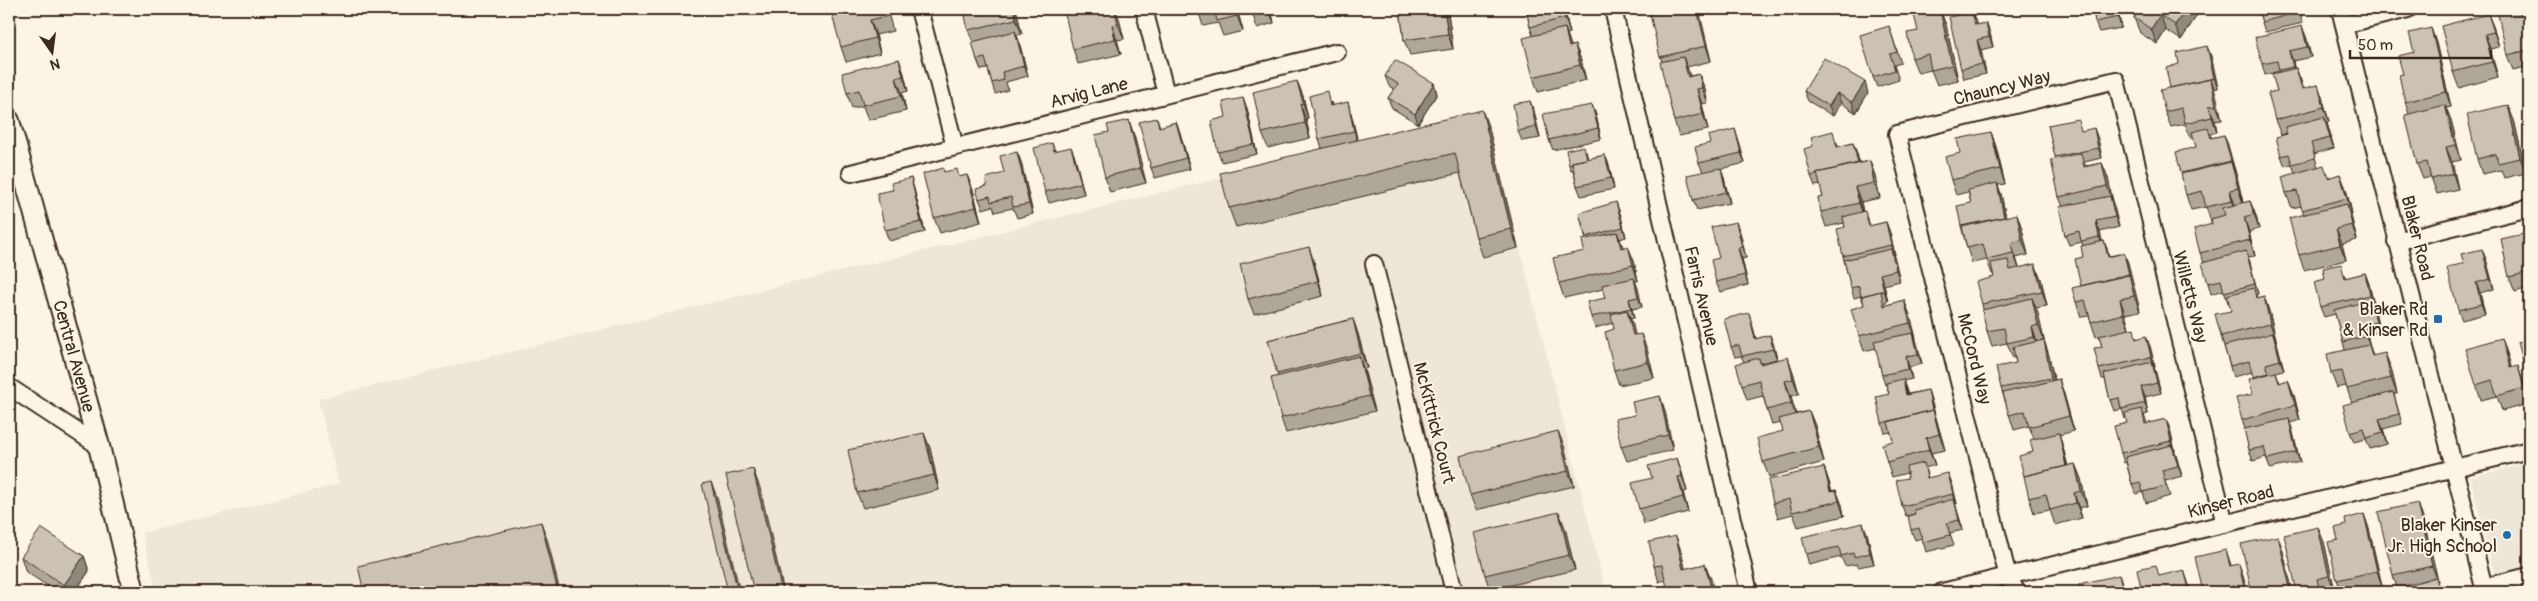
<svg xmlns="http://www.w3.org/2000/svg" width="2538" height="601" font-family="Pangolin,sans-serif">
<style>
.built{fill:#eee6d6}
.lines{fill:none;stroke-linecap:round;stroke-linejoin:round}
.minor-casing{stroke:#3b2a1e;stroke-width:20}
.tertiary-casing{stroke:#3b2a1e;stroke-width:24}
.minor{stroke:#fcf5e5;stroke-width:16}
.tertiary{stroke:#fcf5e5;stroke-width:20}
.wall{fill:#afa79a;stroke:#3b2a1e}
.shaded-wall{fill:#8f887d;stroke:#3b2a1e}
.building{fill:#ccc2b3;stroke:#3b2a1e}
.poi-dot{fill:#1f6fb2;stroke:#fcf5e5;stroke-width:2}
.labels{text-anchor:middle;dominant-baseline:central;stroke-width:4;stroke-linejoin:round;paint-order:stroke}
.street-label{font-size:18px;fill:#3b2a1e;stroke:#fcf5e5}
.poi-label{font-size:18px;fill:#3b2a1e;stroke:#fcf5e5;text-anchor:end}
</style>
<rect width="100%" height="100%" fill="#fcf5e5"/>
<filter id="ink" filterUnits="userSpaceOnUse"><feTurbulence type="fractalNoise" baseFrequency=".02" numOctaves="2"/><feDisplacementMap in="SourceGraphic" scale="10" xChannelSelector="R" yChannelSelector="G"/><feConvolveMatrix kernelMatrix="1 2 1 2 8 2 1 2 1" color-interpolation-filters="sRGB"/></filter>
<g filter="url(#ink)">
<path class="built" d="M1486 113 1606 592H157L142 533 339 484 318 399Z
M2529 463V592H2499L2470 477Z"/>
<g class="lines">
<g class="minor-casing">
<path id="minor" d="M919 9 955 147
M1144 9 1166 94
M1613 9 1749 592
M2340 9 2485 592
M2344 25 2408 9
M851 173 1337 52
M2396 241 2529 208
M1374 264 1454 592
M9 387 99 446
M2484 587 2529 576
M1942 592 2529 450
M2017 592 2008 577 1897 134 2116 80 2225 524"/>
</g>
<g class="tertiary-casing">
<g id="tertiary">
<path id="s1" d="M9 121 99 446 134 592"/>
</g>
</g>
<use href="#minor" class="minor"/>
<use href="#tertiary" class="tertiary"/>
</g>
<path class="wall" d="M836 9H887L893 31 876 35 880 53 846 62 841 47Z
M970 9H1016L1022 34 1017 35 1028 76 1006 82 1008 90 995 94 988 69 981 70 977 60 973 42 968 30Z
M1068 9H1117V11H1116L1124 39 1117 40 1121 54 1078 64 1073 49 1069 13Z
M1194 9H1237L1243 31 1223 36 1218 23 1203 26 1198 10 1194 11Z
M1251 9H1271L1274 23 1257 28Z
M1400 9H1447L1448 13 1453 49 1410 55 1404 40Z
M1526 9H1564L1570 33 1567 34 1571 46 1575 45 1581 60 1586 80 1538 92 1533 77V36L1530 27Z
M1648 9H1698L1711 61 1687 67 1690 76 1699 74 1705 90 1708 103 1702 104 1708 130 1679 136 1674 121 1662 62 1650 12H1649Z
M1834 9H1866L1837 15Z
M2077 9H2118L2121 28 2099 32 2095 22 2094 12 2079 15Z
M2140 9H2198L2199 12 2181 40 2166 30 2157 44 2140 33 2134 18Z
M2258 9H2299L2303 23 2265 32Z
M2519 9 2522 16 2529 14V66L2513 70 2507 55Z
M1940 10 1946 25 1958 80 1937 85 1931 70 1918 73 1912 58 1918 31Z
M1972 12 1977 25 1986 23 1990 33 1993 47 1981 50 1986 74 1964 79 1961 69Z
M2488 14 2494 29 2499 47 2490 49 2498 77 2459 88 2453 72Z
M1889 26 1901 63 1894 65 1899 80 1877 87 1873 77Z
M2431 28 2436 43 2451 107 2446 108 2451 120 2461 160 2452 162 2458 189 2437 194 2431 177 2423 179 2417 164 2409 114 2405 102 2403 74 2414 52Z
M2306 36 2311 57 2293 61 2294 69 2296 68 2303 89 2318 85 2323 100 2329 122 2327 123 2334 148 2314 154 2318 167 2329 178 2340 174 2346 189 2352 213 2350 214 2357 240 2342 244 2346 260 2304 270 2299 255 2304 214 2301 206 2292 208 2286 193 2295 173 2292 164 2285 166 2281 156 2287 134V133L2281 135 2275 120 2277 91 2280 73 2279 71 2265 75 2262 64Z
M2211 56 2218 88 2214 89 2222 120 2215 121 2217 132 2210 134 2212 138 2224 135 2237 177 2243 203 2250 201 2256 216 2259 229 2249 232 2255 256 2248 257 2258 294 2256 295 2257 298 2264 296 2269 311 2276 339 2284 370 2276 372 2280 383 2288 380 2294 395 2300 420 2290 423 2292 429 2300 462 2270 469 2266 457 2253 461 2249 450 2245 429 2242 420 2253 394V378L2252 372 2233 377 2221 336 2231 311 2229 302 2228 303 2224 290 2211 294 2208 283 2204 262 2200 253 2212 224V222H2211L2206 207 2191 210 2186 195 2196 147 2194 138H2191L2185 124 2171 127 2165 112 2170 88Z
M899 59 904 74 908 91 902 93 906 111 868 120 863 106 852 108 847 93Z
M1385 76 1434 83 1437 94 1418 124 1392 108 1388 98 1394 89 1389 86Z
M1297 81 1303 96 1308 118 1306 119 1310 138 1268 148 1262 133Z
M1804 91 1868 93 1856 113 1841 103 1833 116 1808 101Z
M1331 102 1332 105 1351 113 1357 140 1489 129 1518 248 1483 257 1476 237 1460 173 1236 227 1229 208 1322 148 1319 139Z
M1592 105 1596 115 1601 139 1553 150 1549 140Z
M1247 108 1257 154 1222 162 1218 152 1226 117Z
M1534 111 1540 138 1522 141 1518 131Z
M1157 118 1160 127 1176 122 1180 133 1190 169 1155 178 1151 168Z
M2514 120 2526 173 2504 178 2501 170 2482 174 2477 159Z
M2048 125 2082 131 2098 139 2102 158 2084 162 2086 166 2102 163 2108 178 2112 202 2119 227 2100 232 2102 241H2104L2109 256 2124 253 2128 263 2140 311 2125 314 2129 329 2137 338 2150 346 2155 367H2154L2161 393 2145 397 2148 414 2144 415 2147 424 2166 419 2170 429 2175 451H2174L2182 476 2165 481 2170 496 2146 503 2143 492 2136 494 2132 484 2126 462 2124 463 2121 453 2127 423 2126 419H2125L2122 409 2114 411 2110 400 2105 379H2102L2099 369 2102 347 2099 336 2096 337 2089 316 2081 317 2076 302 2081 286 2083 257V246L2082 242 2069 245 2065 235 2063 207 2059 197 2056 159Z
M1991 132 1996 147 2005 184 1998 185 2001 194 2006 217 2017 214 2022 229 2028 255 2016 258 2019 268 2035 264 2041 279 2047 306 2036 308 2044 340 2049 356 2054 380 2059 379 2064 394 2074 431 2059 435 2062 444 2068 466 2075 464 2081 479 2087 506 2079 508 2082 518 2055 525 2050 510 2034 513 2029 498 2034 439 2029 426 2014 430 2001 388 2016 363 2015 358H2013L2007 343 1992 346 1987 331 1983 309 1982 304 1994 277V274H1992L1987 260 1972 263 1967 248 1961 226 1971 203 1968 192 1956 195 1951 180 1960 153Z
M1134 135 1146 183 1110 192 1105 177Z
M1738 139 1745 163 1721 169 1724 178 1730 203 1697 210 1693 200 1703 172 1699 163 1710 143Z
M1837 142 1838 147 1853 143 1859 163 1870 161 1875 176 1880 198 1861 202 1863 212 1869 222 1870 226 1886 222 1890 233 1895 255H1893L1900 281 1884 285 1888 301 1885 302 1886 305 1904 300 1910 315 1922 364 1909 367 1912 379 1903 381 1908 394 1928 390 1931 400 1945 450 1931 453 1935 465 1925 468 1928 478 1952 483 1957 504H1955L1963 530 1950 533 1954 545 1926 552 1922 538 1915 540 1911 530 1915 514 1906 516 1902 506 1908 478 1907 473 1892 477 1887 462 1893 441 1891 432 1885 433 1882 423 1889 394 1887 385H1885L1882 375 1876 348 1864 351 1859 336 1864 305 1861 296 1854 298 1851 288 1843 256 1845 227 1844 223 1826 227 1821 212 1823 197 1820 185 1815 186 1811 176Z
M1052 143 1055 151 1075 157 1084 194 1049 203 1045 192Z
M1586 151 1588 159 1605 155 1609 165 1614 189 1581 196 1577 186 1573 170H1571L1569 165Z
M1017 152 1021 162 1033 214 1017 218 1013 208 995 212 993 206 983 209 979 199 987 186 1004 173Z
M945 172 960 177 967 175 973 190 981 222 940 233 934 218Z
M911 178 914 189 925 232 889 241 885 230 893 190Z
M1579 213H1620L1626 237 1620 239 1623 247 1634 261 1638 281H1635L1642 307 1632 309 1634 318 1630 319 1635 335 1647 349 1654 378 1619 385 1614 370V329L1613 323 1595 328 1591 317 1605 298 1603 289 1564 298 1559 283 1584 251 1586 239Z
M1740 232 1746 258 1742 259 1748 285 1720 292 1716 282 1719 258Z
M2529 236V291L2528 288 2515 292 2509 277Z
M2486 259 2494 289 2480 293 2485 314 2462 320 2458 310Z
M1314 262 1323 296 1254 314 1248 299Z
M2365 273 2369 284 2374 305 2373 306 2380 332 2367 335 2370 346 2373 356 2391 368 2397 394H2394L2402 424 2383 429 2387 444 2370 449 2366 439 2354 442 2350 432 2352 403 2346 386 2337 388 2331 373 2345 350 2343 342 2335 314 2324 317 2320 307 2345 274 2346 278Z
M1353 319 1358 334 1367 368 1364 369 1375 411 1286 433 1281 418 1278 376 1268 340Z
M1752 324 1756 339 1770 335 1774 346 1777 359 1760 363 1761 364 1793 372 1799 394 1791 396 1795 414 1809 411 1815 426 1824 462 1769 477 1763 462 1783 431 1781 423 1772 425 1767 410 1763 396 1747 400 1742 385 1744 362 1741 356 1735 357 1731 347Z
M2502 338 2511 368 2523 381 2529 402V404L2502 411 2497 396 2481 400 2476 385Z
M1660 396 1665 411 1673 450 1627 461 1621 446Z
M1564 446 1574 486 1476 510 1470 495Z
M930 448 939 490 863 508 857 493Z
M1677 458 1682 473 1687 491 1683 492 1688 512 1644 524 1639 509 1652 478Z
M1824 467 1832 491 1836 490 1842 505 1844 516 1798 527 1793 514 1778 518 1773 503Z
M2364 514 2369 529 2382 586 2354 592H2342L2337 580 2338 540 2346 525Z
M2423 518 2438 581 2397 588 2393 575Z
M1565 528 1575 570 1490 590 1485 575Z
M1867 533 1874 564 1858 567 1857 564 1845 566 1841 557 1809 565 1806 554Z
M2324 542 2335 591 2330 592H2297Z
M1681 551 1685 569 1705 564 1711 579 1665 580 1659 582 1654 566Z
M84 556 89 571 75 592H57L26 572 21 557Z"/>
<path class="shaded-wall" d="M1014 9H1016L1022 34 1016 19Z
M1115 9 1119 18 1124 39 1118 24Z
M1235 9H1237L1243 31 1237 16Z
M1269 9H1271L1274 23Z
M1444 9H1447L1448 13 1453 49 1448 34Z
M1562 9H1564L1570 33Z
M1697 9H1698L1700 14 1711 61 1706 46Z
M2116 9H2118L2121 28 2118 17Z
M2186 9H2198L2199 12 2181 40 2175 25Z
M1940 10 1946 25 1958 80 1952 65Z
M2488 14 2494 29 2499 47Z
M2160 15 2166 30 2157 44 2151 29Z
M870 20 876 35 880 53 875 38Z
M1986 23 1990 33 1993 47 1989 37Z
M1112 25 1117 40 1121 54 1115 39Z
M2302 26 2306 36 2311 57 2307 47Z
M1565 28 1570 43 1575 62 1569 47Z
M2431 28 2436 43 2451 107 2446 92Z
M1015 31 1019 41 1028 76 1024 66Z
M2485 34 2490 49 2498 77 2492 62Z
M1977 40 1981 50 1986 74 1982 64Z
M1575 45 1581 60 1586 80 1580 65Z
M2207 46 2211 56 2218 88 2214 78Z
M2289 51 2293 61 2296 77 2293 67Z
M1683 57 1689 72 1693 92 1688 77Z
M899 59 904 74 908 91 903 76Z
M2296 68 2302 83 2307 104 2302 89Z
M1699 74 1705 90 1708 103 1702 88Z
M896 78 902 93 906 111 901 96Z
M2211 79 2216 94 2222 120 2216 105Z
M1297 81 1303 96 1308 118 1303 103Z
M1865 82 1868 93 1856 113 1852 102Z
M1434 83 1437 94 1418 124 1415 114Z
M2318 85 2323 100 2329 122 2324 107Z
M1697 89 1702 104 1708 130 1703 114Z
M1837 93 1841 103 1833 116 1829 106Z
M1243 98 1247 108 1257 154 1254 144Z
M1530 101 1534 111 1540 138 1536 127Z
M1348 102 1351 113 1358 142 1354 131Z
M1300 104 1306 119 1310 138 1305 123Z
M1592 105 1596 115 1601 139 1598 128Z
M2445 105 2451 120 2461 160 2455 145Z
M2508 105 2514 120 2526 173 2520 158Z
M2209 106 2215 121 2217 132 2212 117Z
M1482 110 1489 129 1518 248 1511 229Z
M2324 117 2328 127 2334 148 2330 138Z
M1129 120 1134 135 1146 183 1140 168Z
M1176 122 1180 133 1190 169 1186 158Z
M2094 128 2098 139 2102 158 2098 148Z
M1735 129 1738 139 1745 163 1741 153Z
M1991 132 1996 147 2005 184 2000 169Z
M2224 135 2228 145 2235 171 2231 161Z
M1853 143 1857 153 1862 174 1858 163Z
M1071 147 1075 157 1084 194 1081 183Z
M2446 147 2452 162 2458 189 2453 174Z
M1017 152 1021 162 1033 214 1029 204Z
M1605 155 1609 165 1614 189 1611 178Z
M1870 161 1875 176 1880 198 1874 183Z
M2231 162 2237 177 2243 203 2238 188Z
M2102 163 2108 178 2113 201 2107 186Z
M1721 168 1724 178 1730 203 1726 192Z
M2340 174 2346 189 2352 213 2347 198Z
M967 175 973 190 981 222 976 207Z
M911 178 914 189 925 232 921 222Z
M1997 183 2001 194 2008 228 2004 217Z
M1855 187 1861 202 1864 218 1859 203Z
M2230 190 2235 205 2238 216 2232 201Z
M2110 196 2114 206 2119 227 2115 217Z
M2250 201 2256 216 2259 229 2254 214Z
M1616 202 1620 213 1626 237 1623 227Z
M2347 204 2352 219 2357 240 2352 225Z
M2017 214 2022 229 2028 255 2022 240Z
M2244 217 2249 232 2255 256 2250 240Z
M2096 221 2100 232 2103 247 2099 237Z
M1736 222 1740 232 1746 258 1742 247Z
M1886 222 1890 233 1895 255 1891 245Z
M2336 229 2342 244 2346 260 2340 245Z
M1617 232 1623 247 1627 263 1621 248Z
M2104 241 2108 251 2111 267 2108 257Z
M2011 243 2016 258 2019 268 2013 253Z
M1628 246 1634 261 1638 281 1633 265Z
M1309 247 1314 262 1323 296 1318 281Z
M1738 248 1742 259 1748 285 1745 275Z
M1891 249 1895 259 1900 281 1896 270Z
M2482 249 2486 259 2494 289 2490 279Z
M2246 251 2250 262 2258 294 2255 284Z
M2124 253 2128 263 2140 311 2134 296Z
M2035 264 2041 279 2047 306 2042 291Z
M2365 273 2369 284 2374 305 2370 295Z
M1880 274 1884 285 1888 301 1884 291Z
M1634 278 1638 288 1642 307 1638 297Z
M2476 283 2480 293 2485 314 2481 304Z
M2264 296 2269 311 2276 339 2270 324Z
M2032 298 2038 313 2044 340 2038 325Z
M1629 299 1632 309 1634 318 1631 308Z
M2120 299 2125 314 2129 329 2123 314Z
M1904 300 1910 315 1916 338 1910 323Z
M2371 300 2375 311 2380 332 2376 322Z
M1627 310 1633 325 1638 350 1633 335Z
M1749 313 1752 324 1759 349 1755 339Z
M1353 319 1358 334 1367 368 1361 353Z
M2364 325 2367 335 2370 346 2366 336Z
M2032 327 2037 342 2039 352 2034 337Z
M1913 333 1917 343 1922 364 1918 354Z
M2273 333 2277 343 2284 370 2280 360Z
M1641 334 1647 349 1654 378 1648 362Z
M1770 335 1774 346 1777 359 1773 349Z
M2146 336 2150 346 2155 367 2151 357Z
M2502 338 2507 353 2516 383 2510 368Z
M2044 340 2049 356 2057 393 2051 378Z
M2385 353 2391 368 2397 394 2391 378Z
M1359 356 1364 371 1375 411 1369 396Z
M1906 356 1909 367 1912 379 1908 369Z
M1788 357 1793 372 1799 394 1793 379Z
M2152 362 2156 373 2161 393 2157 383Z
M2518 366 2523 381 2529 402 2524 388Z
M1903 379 1906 390 1910 405 1906 395Z
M2059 379 2064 394 2074 431 2069 416Z
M2288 380 2294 395 2300 420 2295 405Z
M1785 381 1791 396 1797 418 1791 403Z
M2141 387 2145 397 2148 414 2145 403Z
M1928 390 1931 400 1945 450 1939 434Z
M1660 396 1665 411 1673 450 1668 435Z
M1809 411 1815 426 1824 462 1819 447Z
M2166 419 2170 429 2175 451 2171 441Z
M2289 419 2292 429 2300 462 2296 452Z
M2379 419 2383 429 2387 444 2383 433Z
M1558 431 1564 446 1574 486 1568 471Z
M924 433 930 448 939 490 934 475Z
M2059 433 2062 444 2070 477 2067 467Z
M1926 438 1935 465 1929 450Z
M2172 445 2176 455 2182 476 2178 466Z
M1677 458 1682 473 1687 491 1682 476Z
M2075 464 2081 479 2087 506 2081 491Z
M1824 467 1829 482 1834 502 1830 491Z
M753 469 760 488 784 592H782Z
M1948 473 1952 483 1957 504 1953 494Z
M1678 477 1683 492 1688 512 1683 497Z
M711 482 717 497 740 592H738Z
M1836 490 1842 505 1844 516 1839 501Z
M2074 493 2079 508 2082 518 2076 503Z
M1954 499 1957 510 1963 530 1959 520Z
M2418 503 2423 518 2438 581 2432 566Z
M1559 512 1565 528 1575 570 1569 555Z
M2364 514 2369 529 2382 586 2377 571Z
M541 522 548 542 560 592H558Z
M1863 523 1867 533 1874 564 1870 553Z
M2318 527 2324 542 2335 591 2329 576Z
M1676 536 1681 551 1689 584 1683 569Z
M2278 536 2283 551 2293 592H2291Z
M2226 550 2231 565 2235 581 2230 566Z
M84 556 89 571 75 592H67L64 585Z
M1705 564 1711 579 1714 592H1712Z
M2239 564 2244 579 2247 592H2245Z
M2184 570 2189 585 2191 592H2190Z
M2119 575 2125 592H2123Z"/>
<path class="building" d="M841 9H886L888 16 870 20 875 38 841 47 831 11Z
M970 9H1014L1016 19 968 30 964 11 970 10Z
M1068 9H1077L1068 11Z
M1086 9H1115L1118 24 1112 25 1115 39 1073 49 1065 14Z
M1197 9H1208L1198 11Z
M1214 9H1235L1237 16 1217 21Z
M1251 9H1265L1252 12Z
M1400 9H1444L1448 34 1404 40Z
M1526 9H1562L1565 18 1530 27Z
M1654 9H1697L1706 46 1660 57 1649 10Z
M2093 9H2116L2118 17 2095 22Z
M2140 9H2186L2175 25 2160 15 2151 29 2134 18Z
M2258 9H2298L2299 12 2262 22Z
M2501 9H2519L2521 16 2529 14V50L2507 55 2497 10Z
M1940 10 1952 65 1931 70 1928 54 1912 58 1907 33 1918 31 1914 15Z
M1972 12 1975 25 1986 23 1989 37 1977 40 1982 64 1961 69 1949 17Z
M2488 14 2494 32 2485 34 2492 62 2453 72 2441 26Z
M1889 26 1897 52 1890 54 1895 70 1873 77 1860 35Z
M2302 26 2307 47 2289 51 2293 67 2279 70 2277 61 2262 64 2255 37Z
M1565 28 1569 47 1575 45 1580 65 1533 77 1523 38Z
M2431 28 2446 92 2405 102 2399 75 2403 74 2398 56 2414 52 2409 33Z
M1015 31 1024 66 1002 72 1004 80 992 83 985 58 977 60 972 42Z
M2207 46 2214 78 2170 88 2166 68 2179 64 2177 53Z
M1683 57 1688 77 1699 74 1702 88 1697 89 1703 114 1674 121 1660 62Z
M1824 58 1865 82 1852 102 1837 93 1829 106 1804 91Z
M899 59 903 76 896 78 901 96 863 105 859 90 847 93 842 73Z
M1395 60 1434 83 1415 114 1388 98 1398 84 1385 76Z
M2296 68 2302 89 2318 85 2324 107 2275 120 2268 93 2277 91 2272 74Z
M2211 79 2216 105 2209 106 2212 117 2185 123 2182 108 2165 112 2160 90Z
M1297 81 1303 103 1300 104 1305 123 1262 133 1253 92Z
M1327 91 1330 106 1348 102 1354 131 1319 139 1309 96Z
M1243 98 1254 144 1218 152 1211 121 1226 117 1223 102Z
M1530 101 1536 127 1518 131 1513 104Z
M2529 104V121L2525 105Z
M1592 105 1598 128 1549 140 1543 114Z
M2445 105 2455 145 2446 147 2453 174 2431 179 2427 162 2417 164 2405 115Z
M2508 105 2520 158 2498 163 2496 154 2477 159 2467 114Z
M1482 110 1511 229 1476 237 1455 153 1229 208 1220 173Z
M2324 117 2330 138 2311 143 2315 158 2292 164 2289 154 2281 156 2276 137 2287 134 2285 127Z
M1157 118 1159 127 1176 122 1186 158 1151 168 1139 122Z
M2078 119 2081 131 2094 128 2098 148 2055 157 2048 125Z
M1129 120 1140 168 1105 177 1095 135 1109 132 1107 125Z
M2208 128 2211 138 2224 135 2231 161 2181 173 2176 152 2196 147 2192 132Z
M1735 129 1741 153 1699 163 1695 147 1710 143 1708 136Z
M1833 131 1837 147 1853 143 1858 163 1817 173 1818 174 1811 176 1804 149 1813 146 1811 137Z
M1991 132 2000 169 1951 180 1945 157 1960 153 1957 139Z
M2529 133V152L2524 134Z
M1052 143 1054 151 1071 147 1081 183 1045 192 1034 148Z
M1584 146 1587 159 1572 162V164L1569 165 1566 150Z
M1017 152 1029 204 1013 207 1011 197 991 202 990 196 979 199 976 189 987 186 986 178 1004 173 1000 156Z
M2081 153 2084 167 2102 163 2107 186 2059 197 2051 160Z
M1605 155 1611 178 1577 186 1572 162Z
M1870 161 1874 183 1855 187 1859 203 1821 212 1818 198 1823 197 1817 173Z
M2231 162 2238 188 2230 190 2232 201 2206 207 2202 191 2186 195 2181 174Z
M2324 165 2328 178 2340 174 2347 198 2302 210 2297 191 2286 193 2282 177Z
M943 168 944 172 957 169 959 177 967 175 976 207 934 218 923 174Z
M1721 168 1726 192 1693 200 1687 175Z
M911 178 921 222 885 230 877 193 893 190 891 183Z
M1997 183 2004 217 1961 226 1957 206 1971 203 1968 190Z
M2110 196 2115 217 2096 221 2099 237 2081 241 2079 231 2065 235 2059 207Z
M2250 201 2254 214 2244 217 2250 240 2200 253 2194 229 2212 224 2211 219 2225 215 2223 208Z
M1616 202 1623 227 1586 237 1579 213Z
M2347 204 2352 225 2336 229 2340 245 2299 255 2289 218Z
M1865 211 1869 226 1886 222 1891 245 1843 256 1837 229 1845 227 1843 217Z
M2017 214 2022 240 2011 243 2013 253 1987 259 1983 244 1967 248 1962 227Z
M1736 222 1742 247 1738 248 1745 275 1716 282 1711 260 1719 258 1711 227Z
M1617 232 1621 248 1628 246 1633 265 1559 283 1553 258 1584 251 1582 240Z
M2528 233 2529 237V288L2528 289 2525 273 2509 277 2501 239Z
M2104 241 2108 257 2124 253 2129 275 2081 286 2075 259 2083 257 2081 246Z
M1309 247 1318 281 1248 299 1240 264Z
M1891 249 1896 270 1880 274 1884 291H1881L1861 296 1859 286 1851 288 1844 260Z
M2482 249 2490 279 2476 283 2481 304 2458 310 2447 268 2464 263 2461 254Z
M2246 251 2255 284 2224 292 2221 280 2208 283 2202 263Z
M2008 260 2010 270 2035 264 2042 291 1982 304 1976 282 1994 277 1991 263Z
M2341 264 2345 278 2365 273 2370 295 2320 307 2314 282 2325 279 2323 268Z
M2129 274 2134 296 2120 299 2123 314 2091 322 2085 300 2076 302 2072 288Z
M1634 278 1638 297 1629 299 1631 308 1591 317 1587 302 1605 298 1602 285Z
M2254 288 2256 298 2264 296 2270 324 2221 336 2215 314 2231 311 2227 295Z
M1881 291 1884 306 1904 300 1910 323 1859 336 1851 309 1864 305 1862 296Z
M2032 298 2038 325 2032 327 2034 337 2007 343 2004 328 1987 331 1982 310Z
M2371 300 2376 322 2364 325 2366 336 2343 342 2334 310Z
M1627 310 1633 335 1641 334 1648 362 1614 370 1605 332 1614 329 1611 314Z
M1749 313 1755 339 1770 335 1773 349 1742 356 1739 345 1731 347 1724 319Z
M1353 319 1361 353 1277 374 1268 340Z
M2134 328 2136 339 2146 336 2151 357 2099 369 2094 348 2102 347 2099 336Z
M1913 333 1918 354 1906 356 1908 369 1882 375 1874 341Z
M2273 333 2280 360 2266 364 2269 373 2253 377 2249 361 2230 366 2224 346Z
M2502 338 2510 368 2518 366 2524 388 2497 396 2492 380 2476 385 2465 348Z
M2529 339V383L2518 342Z
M2044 340 2051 378 2001 388 1996 367 2016 363 2013 347Z
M2369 345 2372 356 2385 353 2391 378 2347 389 2342 371 2331 373 2327 354Z
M1359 356 1369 396 1281 418 1271 378Z
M1788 357 1793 379 1785 381 1791 403 1767 410 1759 380 1742 385 1736 364 1759 358 1760 364Z
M2152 362 2157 383 2141 387 2145 403 2121 409 2119 398 2110 400 2104 374Z
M2276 372 2279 383 2288 380 2295 405 2242 420 2236 398 2253 394 2249 379Z
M1903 379 1906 395 1928 390 1932 410 1882 423 1876 397 1889 394 1886 383Z
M2059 379 2069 416 2029 427 2025 411 2009 415 2003 393Z
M2393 392 2399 414 2379 419 2383 433 2366 438 2363 428 2350 432 2343 405Z
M1660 396 1668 435 1621 446 1615 419 1635 415 1632 402Z
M2142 409 2145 424 2166 419 2171 441 2121 453 2114 426 2127 423 2125 413Z
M1933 410 1939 434 1926 438 1929 450 1887 462 1882 444 1893 441 1888 422Z
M1809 411 1819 447 1763 462 1757 438 1783 431 1779 419Z
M2289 419 2296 452 2267 459 2264 447 2249 450 2244 429Z
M1558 431 1568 471 1470 495 1460 456Z
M924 433 934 475 857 493 848 450Z
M2059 433 2066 466 2024 476 2019 456 2033 452 2030 440Z
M2172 445 2178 466 2162 470 2166 486 2143 492 2140 482 2132 484 2125 457Z
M1677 458 1682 476 1678 477 1683 497 1639 509 1632 483 1652 478 1648 466Z
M1924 463 1927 478 1948 473 1953 494 1902 506 1896 480 1908 478 1906 467Z
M2075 464 2081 491 2074 493 2076 503 2050 510 2046 494 2029 498 2024 476Z
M1824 467 1830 491 1836 490 1839 501 1792 512 1789 499 1773 503 1768 480Z
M753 469 782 592H754L726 475Z
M711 482 738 592H728L702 484Z
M1954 499 1959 520 1947 523 1950 535 1923 542 1919 528 1911 530 1908 516 1915 514 1914 510Z
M2418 503 2432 566 2393 575 2378 512Z
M1559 512 1569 555 1485 575 1474 533Z
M2364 514 2377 571 2337 580 2328 542 2338 540 2335 528 2346 525 2345 519Z
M541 522 558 592H364L358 566Z
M1863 523 1870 553 1854 557 1853 553 1841 556 1839 547 1806 554 1802 537Z
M2318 527 2329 576 2317 579 2320 592H2297L2284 535Z
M41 528 84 556 64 585 21 557Z
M1676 536 1683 569 1705 564 1712 592H1668L1662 565 1654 566 1649 542Z
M2278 536 2291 592H2266V591L2262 592H2252L2241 544Z
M2226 550 2230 566 2239 564 2245 592H2203L2195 557Z
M2156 565 2159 576 2184 570 2190 592H2142L2137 569Z
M2119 575 2123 592H2081L2079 584Z
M2436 577 2440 592H2388L2387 591Z"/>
</g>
<g class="poi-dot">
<rect x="2433" y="314" width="10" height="10" rx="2.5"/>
<circle cx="2507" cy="535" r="5"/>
</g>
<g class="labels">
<g class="street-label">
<text transform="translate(2002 88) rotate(-14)">Chauncy Way</text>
<text transform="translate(1089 93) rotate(-14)">Arvig Lane</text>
<text transform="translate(2417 238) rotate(76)">Blaker Road</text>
<text transform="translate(1701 296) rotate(77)">Farris Avenue</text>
<text transform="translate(2190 297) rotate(76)">Willetts Way</text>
<text stroke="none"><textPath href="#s1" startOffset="244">Central Avenue</textPath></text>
<text transform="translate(1974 359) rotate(76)">McCord Way</text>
<text transform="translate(1434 423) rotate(76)">McKittrick Court</text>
<text transform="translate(2231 502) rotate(-14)">Kinser Road</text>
</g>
<g class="poi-label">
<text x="2428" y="309">Blaker Rd<tspan x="2428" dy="21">&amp; Kinser Rd</tspan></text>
<text x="2497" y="525">Blaker Kinser<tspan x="2497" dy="21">Jr. High School</tspan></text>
</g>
</g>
<rect width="2538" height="601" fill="none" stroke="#fcf5e5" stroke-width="30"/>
<rect x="15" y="15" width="2508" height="571" fill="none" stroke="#3b2a1e" stroke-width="2" filter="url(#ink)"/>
<g transform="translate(52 52) rotate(166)" stroke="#fcf5e5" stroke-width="4" paint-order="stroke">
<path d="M0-4L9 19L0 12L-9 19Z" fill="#3b2a1e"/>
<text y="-8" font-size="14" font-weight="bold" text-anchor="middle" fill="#3b2a1e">N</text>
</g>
<path d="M2350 50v8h141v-8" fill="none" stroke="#3b2a1e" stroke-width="2.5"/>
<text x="2358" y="50" font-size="15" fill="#3b2a1e" stroke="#fcf5e5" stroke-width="4" paint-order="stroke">50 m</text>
</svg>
